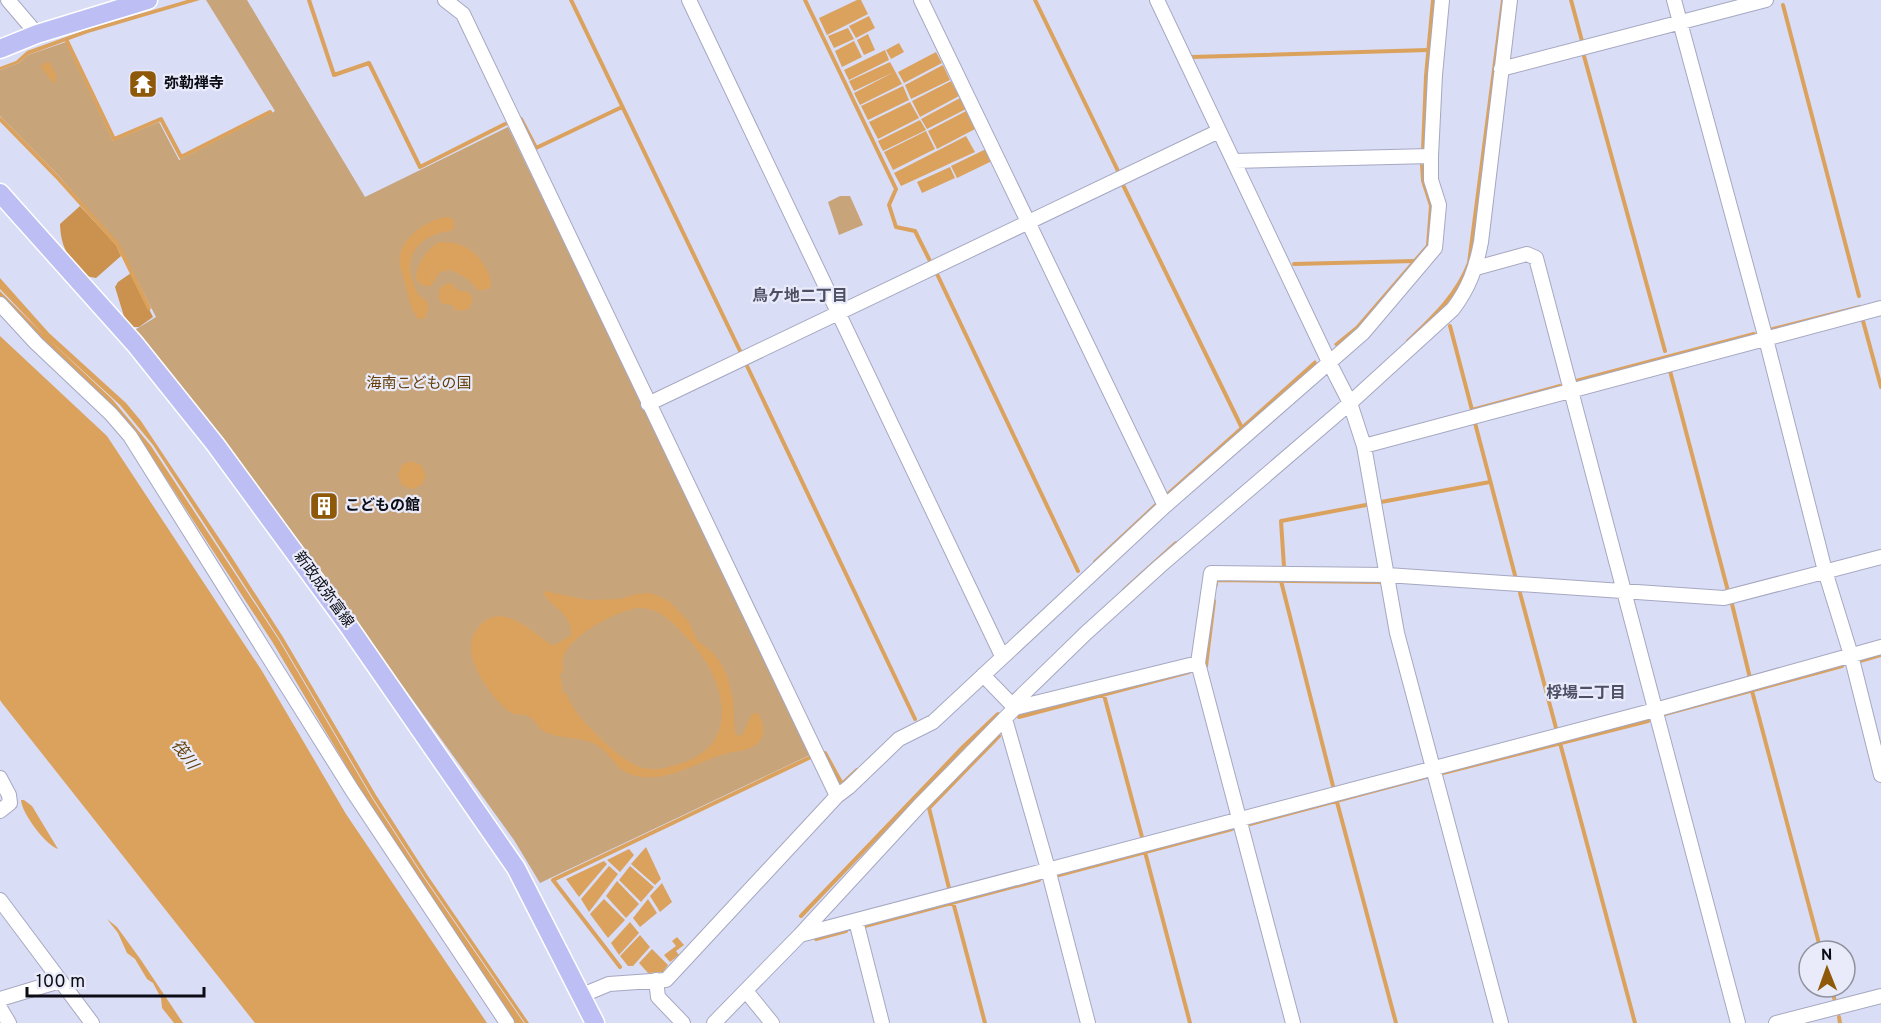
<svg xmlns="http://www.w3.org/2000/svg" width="1881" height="1023" font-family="Overpass,'Noto Sans JP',sans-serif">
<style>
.green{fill:#c8a47b}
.forest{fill:#ca924e}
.water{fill:#dba25e;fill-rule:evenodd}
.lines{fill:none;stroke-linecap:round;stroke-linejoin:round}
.stream{stroke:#dba25e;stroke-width:4}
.minor-casing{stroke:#a6a8c1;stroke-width:16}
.major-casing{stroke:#fff;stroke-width:21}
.minor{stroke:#fff;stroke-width:14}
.major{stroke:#bdbff4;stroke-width:18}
.labels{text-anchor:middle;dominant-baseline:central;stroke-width:4.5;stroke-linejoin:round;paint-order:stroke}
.poi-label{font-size:15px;font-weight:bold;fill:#0b0c14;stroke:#e9ebfa;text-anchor:start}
.park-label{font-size:15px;fill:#633e06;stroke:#e9ebfa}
.street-label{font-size:15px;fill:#0b0c14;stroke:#e9ebfa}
.neighbourhood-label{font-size:16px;font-weight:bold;fill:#4d4f65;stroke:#e9ebfa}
.water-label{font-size:16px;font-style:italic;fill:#67410b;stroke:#e9ebfa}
</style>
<rect width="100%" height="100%" fill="#daddf6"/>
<path class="green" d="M206 0H247L365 197 508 127 812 754 540 883 514 840 355 620 133 331 156 317 119 245 58 175 0 116V70L19 63 28 55 66 42 113 141 159 122 179 160 275 111Z
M840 196H850L863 225 839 235 828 202Z"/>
<path class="forest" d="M80 206 116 245 121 256 96 278 85 276C69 258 61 249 60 224Z
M131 273 153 317 139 327H131L126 323 115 287 118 282Z"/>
<path class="water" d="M187 0H200L88 33 28 55 19 63 0 70V67L16 61 27 51 88 29Z
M857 0H861L868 14 827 35 819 18Z
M1431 0H1436L1426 149 1421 150 1424 76Z
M869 16 875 28 856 38 849 26Z
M848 28 854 39 834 48 828 36Z
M868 34 875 50 864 55 857 40Z
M854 41 862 57 842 67 835 51Z
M899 43 904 52 891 59 886 50Z
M885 50 889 60 849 80 844 70Z
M936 52 942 63 904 83 898 72Z
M49 61 57 76 55 77 57 81 53 83 40 66Z
M890 62 902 84 860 105 854 93 894 72 854 91 849 81Z
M943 65 950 80 911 99 905 85Z
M951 81 959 96 920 117 912 101Z
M903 86 909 100 868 120 861 106Z
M960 98 966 109 927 129 921 119Z
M910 102 919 118 878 139 869 122Z
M966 111 975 129 937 149 928 131Z
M920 120 926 130 883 151 878 141Z
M926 131 935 149 893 170 884 152Z
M966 136 975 152 901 186 894 173Z
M986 149 992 161 957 178 951 166Z
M1420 164 1425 165 1434 207 1430 247 1358 329 1337 348 1334 344 1356 326 1426 245 1429 206 1421 181Z
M950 167 955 178 922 193 917 182Z
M445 217H449L454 221V227L451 231C425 233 402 252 413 281 414 285 416 291 418 294 421 298 426 299 428 304 429 309 427 313 425 318L418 319C411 310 409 299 406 288 404 279 398 265 400 256 403 236 427 221 445 217Z
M439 242C462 241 476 250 487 270 490 277 492 280 490 288L479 291 468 279 451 270 440 272 431 286C402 288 422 251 439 242Z
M0 278 49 333 126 403 141 421 231 556 283 637 376 795 428 876 529 1023H525L425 878 373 798 280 640 153 445 120 405 46 337 112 399 151 446 279 640 372 798 424 878 524 1023H515L417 880 367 801 273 643 146 448 126 421 108 402 39 340 0 299V291L45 336 0 289Z
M451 283 459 291H467L472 296V302L469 309 457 311 452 305 443 304 439 299V289L446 284Z
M0 336 107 436 262 671 346 814 487 1023H255L2 703 0 700Z
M1315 360 1318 364 1167 497 1165 494Z
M411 461 421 465 426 475 422 485 412 489 402 485 398 475 402 465Z
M545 591 587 600 620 599 636 594 651 593 669 601 689 622 697 640 712 652 720 662 728 678 733 699 735 733 741 737 752 714 758 713C762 720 766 731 761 739 752 752 738 750 725 754 697 762 672 780 642 777 612 773 616 756 595 744 583 737 557 739 543 731 539 728 535 721 531 718 524 712 517 717 510 712 492 699 461 657 474 634 496 596 527 628 550 644L555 645 571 635C572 613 553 609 543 593ZM638 608C661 607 675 625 690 641 723 676 743 741 685 762 670 767 655 772 640 767 627 763 605 744 596 734 583 721 573 710 566 693H563L560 673H563C563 668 562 663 563 658 570 635 616 611 638 608Z
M21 800H24L32 806 58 849C46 845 22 814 21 800Z
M646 847 661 879 655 885 631 864Z
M629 849 634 855 620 872 607 860Z
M604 861 607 864 579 897 566 879Z
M609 866 618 874 589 912 581 899Z
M630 866 654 887 641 902 619 880Z
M617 881 639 904 626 918 606 896Z
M662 883 672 902 660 912 650 896Z
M604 899 625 920 608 938 590 914Z
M648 899 657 913 640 927 633 918Z
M107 919 117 927 141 960 183 1023H174L162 1008 161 998 153 983 147 979 135 959 127 953 118 933Z
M630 922 639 933 619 955 611 943Z
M640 935 650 947 633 966H628L620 956Z
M677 937 684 945 676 951 679 955 670 962 664 955 676 946 672 941Z
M652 949 668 965 663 972 648 973 639 963Z"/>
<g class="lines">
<path class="stream" d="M309 0 334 75 369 63 420 167 505 124
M571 0 742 355
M805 0 896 189 889 205 896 227 915 231 931 263
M1035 0 1119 173
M1571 0 1582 41
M1783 5 1859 296
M67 41 114 139 161 119 181 157 270 112
M1584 56 1665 351
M1192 57 1428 50
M0 119 57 177 118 245 149 308
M521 119 536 148 622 107
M1123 185 1241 426
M1294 264 1415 261
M937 274 1078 571
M1863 321 1881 387
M1450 326 1472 410 1560 386
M1773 329 1860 307
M1408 341C1433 317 1457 295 1469 263L1503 0
M747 366 915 719
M1670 371 1728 591
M1576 381 1754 334
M1475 423 1516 579
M1381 502 1490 482
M1095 562 1157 504
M1284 567 1281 521 1366 505
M1281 581 1333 786
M1216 585V580L1382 582
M1124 590 1176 543
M1520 593 1556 728
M1732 604 1750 678
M1860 661 1881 655
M1206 666 1214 601
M1752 691 1821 951
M1104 695 1142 837
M1665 714 1842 666
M1019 717 1189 672
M1560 743 1635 1023
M825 753 842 784 857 770
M1443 773 1648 721
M1337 802 1396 1023
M1250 824 1426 777
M1145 852 1190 1023
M1059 875 1232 829
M949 888 929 808 999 736
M953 902 985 1023
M801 916 963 747 998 714
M865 926 1039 880
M816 939 846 931
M620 967 553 880 813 756
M1831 987 1835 1001
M1839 1017 1840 1023"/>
<g class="minor-casing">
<path id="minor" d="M8 0 37 34
M445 0 463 14 837 796
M689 0 1002 656
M921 0 1165 506
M1157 0 1329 362 1350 403 1364 446 1397 633 1501 1023
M1674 0 1766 339 1825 571 1851 655 1881 775
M1501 69 1766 0
M1234 161 1431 156
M1476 268 1527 254 1536 258 1738 1023
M0 304 36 343 111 414 130 436 352 790 507 1023
M648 404 1219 131
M1364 446 1881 308
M983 675 1015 708
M1012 705 1086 633 1160 566 1350 403 1453 309C1469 288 1476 268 1481 242L1510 0
M1005 719 1048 869 1088 1023
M0 778 9 795 10 803 0 811
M0 900 92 1023
M856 921 882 1023
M800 935 1655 710 1881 647
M656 980 658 997 683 1023
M746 991 772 1023
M580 996 609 984 666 980 837 796 849 787 899 739 933 722 1165 506 1363 333 1435 248 1439 205 1431 180V156L1435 75 1442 0
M0 999 60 981
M0 1008 9 1023
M714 1023 800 935 919 806 1015 708 1198 663
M1293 1023 1198 663 1211 573 1387 575 1724 598 1881 557
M1776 1023 1881 996"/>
</g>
<g class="major-casing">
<path id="major" d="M0 49 37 34 148 0
M0 193 135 344 215 444 347 624 516 868 595 1023"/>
</g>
<use href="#minor" class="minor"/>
<use href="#major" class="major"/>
</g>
<defs>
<g id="temple-square" transform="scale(1.5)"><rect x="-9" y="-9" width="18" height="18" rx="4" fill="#8e5a0a" stroke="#e9ebfa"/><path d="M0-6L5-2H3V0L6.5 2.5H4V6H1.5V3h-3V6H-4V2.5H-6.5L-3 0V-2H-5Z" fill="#fff"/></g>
<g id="building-square" transform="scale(1.5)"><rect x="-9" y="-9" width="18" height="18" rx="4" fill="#8e5a0a" stroke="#e9ebfa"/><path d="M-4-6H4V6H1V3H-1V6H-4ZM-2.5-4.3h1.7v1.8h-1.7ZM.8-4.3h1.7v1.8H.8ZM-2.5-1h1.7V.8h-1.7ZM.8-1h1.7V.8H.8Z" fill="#fff"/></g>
</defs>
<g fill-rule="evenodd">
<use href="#temple-square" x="143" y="84"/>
<use href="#building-square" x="324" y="506"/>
</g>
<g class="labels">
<g class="poi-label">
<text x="164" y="84">弥勒禅寺</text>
<text x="345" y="506">こどもの館</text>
</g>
<g class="park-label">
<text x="419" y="384">海南こどもの国</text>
</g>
<g class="street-label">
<text transform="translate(323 590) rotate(54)">新政成弥富線</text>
</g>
<g class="neighbourhood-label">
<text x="800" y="297">鳥ケ地二丁目</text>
<text x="1586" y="694">桴場二丁目</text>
</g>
<g class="water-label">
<text transform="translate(184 755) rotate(54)">筏川</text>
</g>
</g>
<g transform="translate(1827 969) rotate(359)"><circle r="28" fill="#e9ebfa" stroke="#90929e" stroke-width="1.5"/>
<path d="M0-4.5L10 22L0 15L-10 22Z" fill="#8e5a0a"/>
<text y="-9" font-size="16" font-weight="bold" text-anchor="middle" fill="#0b0c14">N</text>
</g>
<path d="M27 987v9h177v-9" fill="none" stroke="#0b0c14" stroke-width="3"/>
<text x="36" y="987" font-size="18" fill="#0b0c14" stroke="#e9ebfa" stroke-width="4.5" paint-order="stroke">100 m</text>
</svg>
